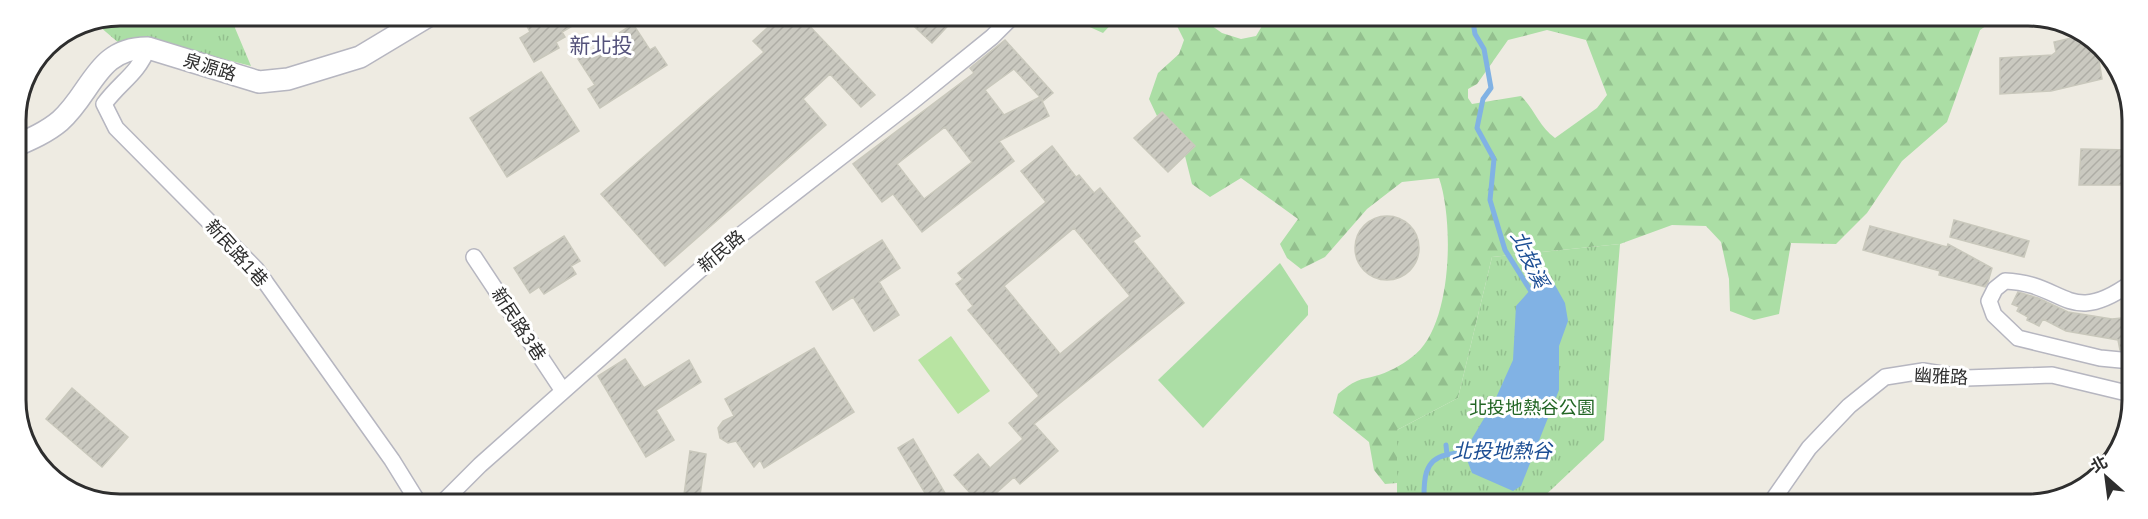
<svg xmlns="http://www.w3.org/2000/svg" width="2148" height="519" font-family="'IBM Plex Sans','Noto Sans TC',sans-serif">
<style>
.grass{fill:#abdea5}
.forest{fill:url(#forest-firs);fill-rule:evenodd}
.park{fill:url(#park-tufts)}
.pitch{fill:#b8e4a2}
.water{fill:#81b2e4}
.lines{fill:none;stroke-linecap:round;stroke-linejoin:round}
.stream{stroke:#81b2e4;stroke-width:5}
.building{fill:url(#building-hatch);stroke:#c9c8bc;stroke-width:1.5;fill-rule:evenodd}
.street-casing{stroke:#b6b6c0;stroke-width:18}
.secondary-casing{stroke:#b6b6c0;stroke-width:24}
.street{stroke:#fff;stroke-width:15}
.secondary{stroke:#fff;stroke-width:21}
.labels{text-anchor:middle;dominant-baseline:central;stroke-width:6;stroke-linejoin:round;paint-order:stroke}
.street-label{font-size:18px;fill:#2e2e2e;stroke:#fff}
.park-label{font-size:18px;fill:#236625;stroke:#fff}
.water-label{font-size:20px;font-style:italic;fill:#1c4e94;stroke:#fff}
.quarter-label{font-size:21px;fill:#54527b;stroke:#fff}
.rim{fill:none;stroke:#2e2e2e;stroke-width:3}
</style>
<defs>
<pattern id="forest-firs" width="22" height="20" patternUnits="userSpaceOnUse" patternTransform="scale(1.5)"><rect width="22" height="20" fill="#abdea5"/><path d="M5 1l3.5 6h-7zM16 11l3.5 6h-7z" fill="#93bf8e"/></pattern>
<pattern id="park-tufts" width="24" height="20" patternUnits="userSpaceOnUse" patternTransform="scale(1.5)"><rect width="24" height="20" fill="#abdea5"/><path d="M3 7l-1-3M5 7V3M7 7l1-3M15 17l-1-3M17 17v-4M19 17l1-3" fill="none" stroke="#93bf8e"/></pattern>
<pattern id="building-hatch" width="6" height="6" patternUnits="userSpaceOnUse" patternTransform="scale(1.5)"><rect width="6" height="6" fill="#cac9c0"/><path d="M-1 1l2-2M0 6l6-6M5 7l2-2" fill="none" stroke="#aeada5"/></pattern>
</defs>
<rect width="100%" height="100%" fill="#eeebe2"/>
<path class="grass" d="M1280 263 1308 306V315L1203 428 1158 380Z"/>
<path class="forest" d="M1078 16H1119L1103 33 1083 24Z
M1172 16H1198L1222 33 1241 39 1256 36 1268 16 1699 17 1704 22 1714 17H1999L1980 30 1947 122 1902 161 1867 213 1836 244 1791 243 1779 314 1754 320 1730 311 1729 279 1721 242 1706 226 1672 225 1620 244 1492 257 1458 398 1397 430V483L1385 484 1374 470 1369 442 1333 413 1338 394C1344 389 1350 384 1357 381 1363 378 1369 378 1375 376 1387 373 1402 365 1412 357 1453 328 1454 221 1439 178L1402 182 1367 209 1325 257 1301 269 1287 258 1280 244 1298 219 1241 178 1210 197 1192 184 1185 156 1195 146 1162 112 1157 116 1149 99 1158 73 1179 54 1184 40ZM1547 30 1586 40 1607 95 1597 108 1555 138C1539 126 1535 110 1521 96L1472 104 1468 98V89L1477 84 1508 40Z"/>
<path class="park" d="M119 15H237L235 28 251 66 142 38 120 44 92 20Z
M1620 244 1604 440 1537 503H1397V430L1458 398 1492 257Z"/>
<path class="pitch" d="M951 336 990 391 958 414 918 360Z"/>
<path class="water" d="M1542 283 1555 285 1565 303 1568 321 1559 346V390L1521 486 1513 491 1472 473 1464 452 1495 400 1513 360 1516 306 1531 289Z"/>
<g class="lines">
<path class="stream" d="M1472 16 1475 34 1484 49 1491 88 1483 99 1477 128 1494 159 1490 200 1505 250 1532 293
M1446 445 1447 455
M1424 503C1424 484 1422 460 1446 455 1454 453 1462 453 1469 450"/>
</g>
<path class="building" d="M521 15H569L574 25 562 32 565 37 556 42 559 48 534 62 520 38 530 32Z
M780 16H800L875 95 861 107 830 74 803 99 826 125 665 266 601 194 764 52 753 41Z
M903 16H957L932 43Z
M633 24 650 50 655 47 667 65 600 108 588 89 595 85 578 59Z
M2084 35 2096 42 2102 79 2051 91 2000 94V58L2052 55 2056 52 2054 42Z
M1005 40 1053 93 1043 101 1040 97 1049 116 999 141 1014 161 922 232 893 194 882 202 853 164 974 73 970 68ZM1014 69 1040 97 1004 115 985 90ZM945 127 972 162 924 199 897 164Z
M541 72 579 131 507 177 470 118Z
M1162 112 1195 146 1168 172 1134 138Z
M1052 146 1076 177 1079 175 1094 193 1100 188 1140 236 1133 241 1184 303 1034 424 1058 451 1020 484 1014 477 985 503H979L954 475 978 454 990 468 1023 439 1009 423 1039 396 968 310 973 306 956 284 963 279 958 273 1046 202 1021 171ZM1074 228 1130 296 1060 354 1004 286Z
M2081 149 2131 150V185H2079Z
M1355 248a32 32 0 1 1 64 0a32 32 0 1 1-64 0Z
M1954 220 2029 241 2024 257 1950 237Z
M1870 226 1947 247 1948 244 1992 268 1988 282 1985 287 1939 275 1940 271 1863 250Z
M564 236 580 261 571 266 576 274 544 294 539 287 530 293 514 268Z
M882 240 900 268 879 282 899 315 874 331 853 297 833 310 816 282Z
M2018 292 2038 298 2068 312 2112 319 2131 317V351L2120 350 2118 340 2066 331 2043 319 2039 326 2027 320 2028 317 2017 311 2019 307 2012 304Z
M814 348 854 412 764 468 760 460 754 467 736 441 728 443 720 438 718 428 723 421 734 416 725 399Z
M625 359 644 388 689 360 701 382 656 410 674 440 646 457 598 376Z
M72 388 128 437 102 467 46 419Z
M913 439 945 493 950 503H931L898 448Z
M690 451 706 454 699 502H683Z"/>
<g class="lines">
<g class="street-casing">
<path id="street" d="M148 48C137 75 121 81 104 104L116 128 256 269 392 460 418 502
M474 257 563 391
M2131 283C2068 328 2065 283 2005 281L1995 289 1989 301 1994 315 2018 338 2100 358 2131 361
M443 502 480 465 729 244 913 101 992 37 1013 16
M1770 504 1809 448 1849 406 1885 377 1923 371 1966 378 2052 375 2131 394"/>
</g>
<g class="secondary-casing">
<path id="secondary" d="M15 146C31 139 47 132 60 121 92 93 97 47 148 48L259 82 288 79 360 57 430 15"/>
</g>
<use href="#street" class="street"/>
<use href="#secondary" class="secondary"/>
</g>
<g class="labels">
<g class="street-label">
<text transform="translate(210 67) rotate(17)">泉源路</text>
<text transform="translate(721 251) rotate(-40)">新民路</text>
<text transform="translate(237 253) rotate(48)">新民路1巷</text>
<text transform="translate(519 324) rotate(57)">新民路3巷</text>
<text transform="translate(1941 376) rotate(3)">幽雅路</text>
</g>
<g class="park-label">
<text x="1532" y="407">北投地熱谷公園</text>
</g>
<g class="water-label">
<text transform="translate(1530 259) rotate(65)">北投溪</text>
<text x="1502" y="450">北投地熱谷</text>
</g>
<g class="quarter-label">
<text x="601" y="45">新北投</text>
</g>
</g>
<path d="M0 0H2148V519H0ZM120 26H2028A94 94 0 0 1 2122 120V400A94 94 0 0 1 2028 494H120A94 94 0 0 1 26 400V120A94 94 0 0 1 120 26Z" fill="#fff" fill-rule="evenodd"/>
<path class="rim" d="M120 26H2028A94 94 0 0 1 2122 120V400A94 94 0 0 1 2028 494H120A94 94 0 0 1 26 400V120A94 94 0 0 1 120 26Z"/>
<g transform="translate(2106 477) rotate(332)" stroke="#ffffff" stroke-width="4.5" paint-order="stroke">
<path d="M0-4.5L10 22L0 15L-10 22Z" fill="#2e2e2e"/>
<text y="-9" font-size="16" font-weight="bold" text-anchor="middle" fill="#2e2e2e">北</text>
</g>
</svg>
